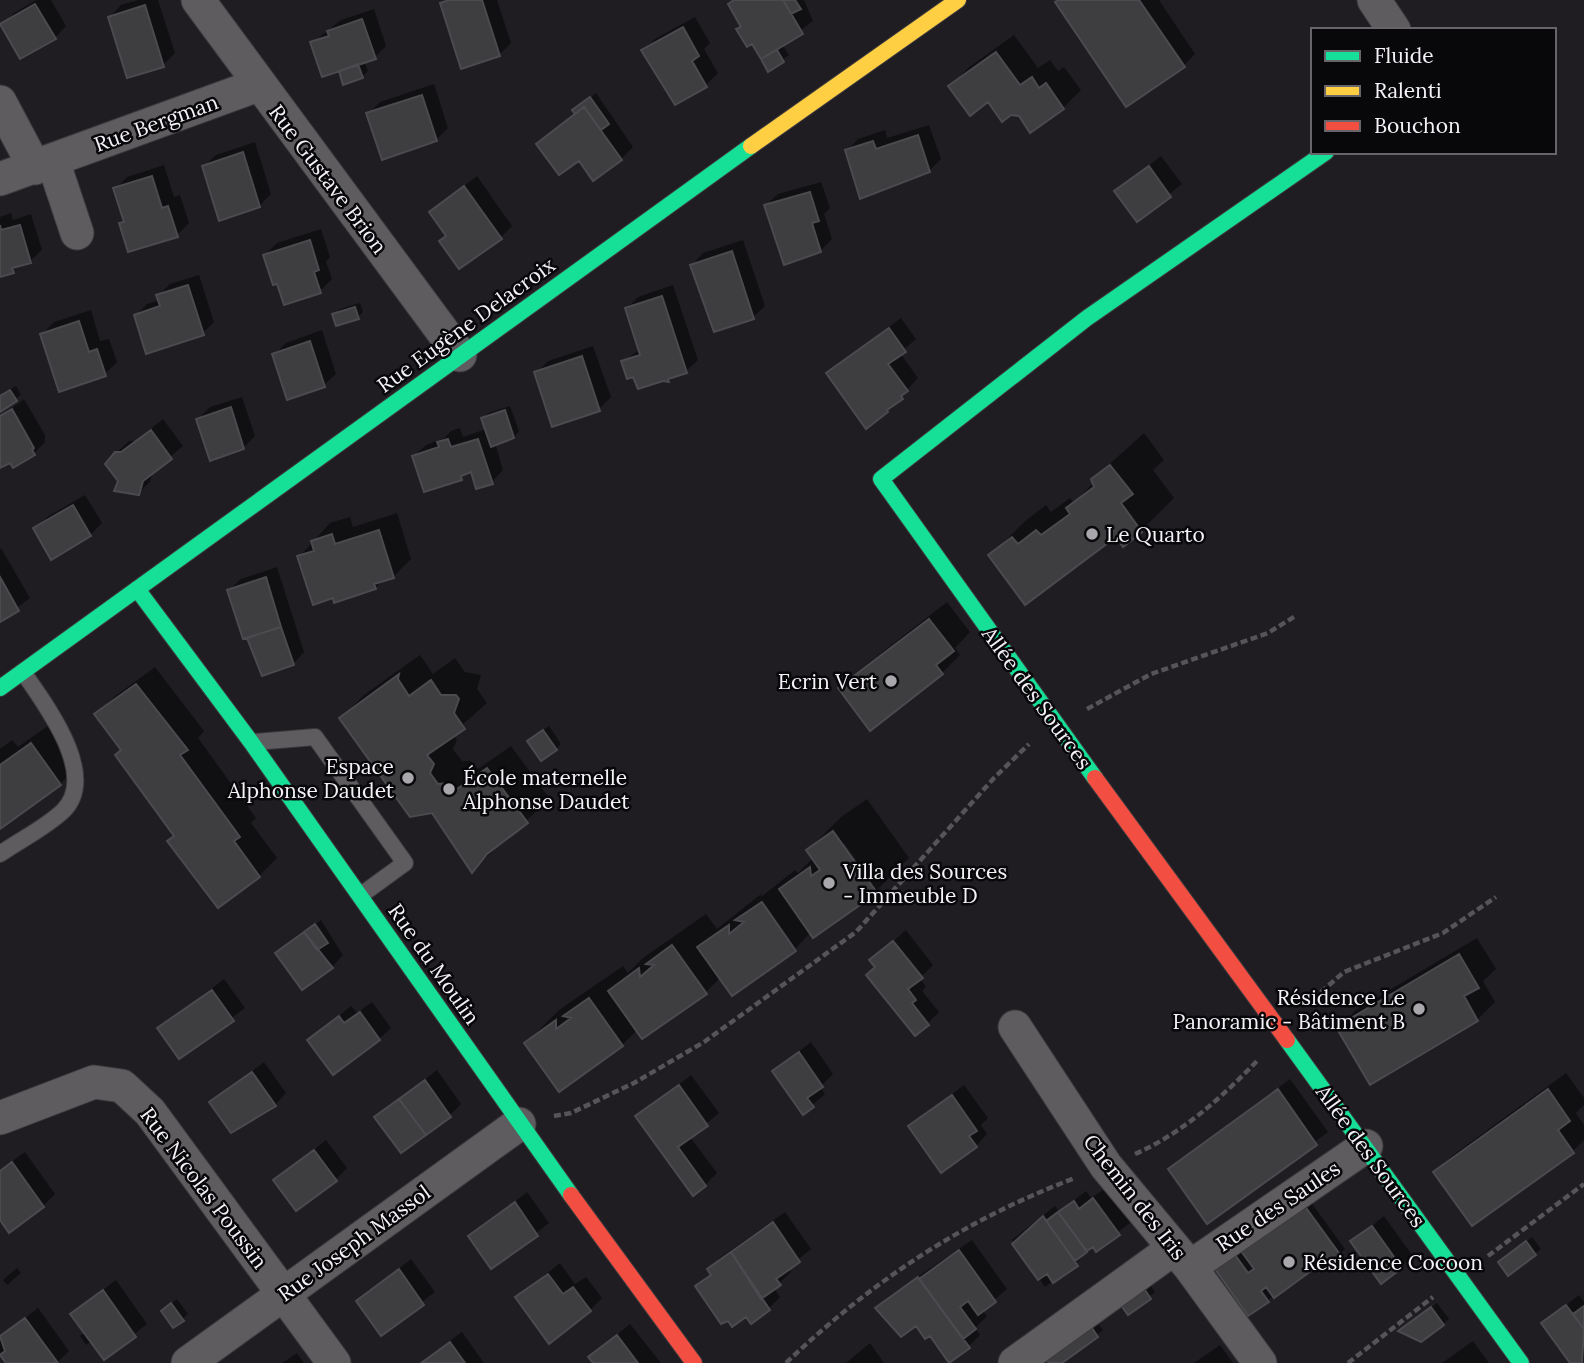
<svg xmlns="http://www.w3.org/2000/svg" width="1584" height="1363" font-family="Lora,serif">
<style>
.shadow{fill:#0007}
.building{fill:#3e3d40;stroke:#4b4a4e;stroke-width:2}
.lines{fill:none;stroke-linecap:round;stroke-linejoin:round}
.lane-casing{stroke:#3c3a3d;stroke-width:18}
.street-casing{stroke:#3c3a3d;stroke-width:35}
.fast-casing{stroke:#3c3a3d;stroke-width:18}
.slow-casing{stroke:#3c3a3d;stroke-width:18}
.jam-casing{stroke:#3c3a3d;stroke-width:18}
.path{stroke:#565457;stroke-width:4.5;stroke-dasharray:7 3.5;stroke-linecap:butt}
.lane{stroke:#5e5c5f;stroke-width:16}
.street{stroke:#5e5c5f;stroke-width:33}
.fast{stroke:#16e098;stroke-width:16}
.slow{stroke:#ffcf43;stroke-width:16}
.jam{stroke:#f24e42;stroke-width:16}
.poi-dot{fill:#aaa7ac;stroke:#08070a;stroke-width:2.5}
.labels{text-anchor:middle;dominant-baseline:central;stroke-width:5;stroke-linejoin:round;paint-order:stroke}
.street-label{font-size:21px;fill:#f5f2f7;stroke:#08070a}
.poi-label{font-size:21px;fill:#f5f2f7;stroke:#08070a;text-anchor:start}
</style>
<rect width="100%" height="100%" fill="#1f1d21"/>
<path class="shadow" d="M36 0H51L66 26 55 38 2 25 14 13Z
M138 0H158L175 53 163 65 110 17 121 5Z
M445 0H497L511 43 499 55 442 3Z
M734 0H804L813 21 782 44 789 55 769 69 730 4Z
M1060 0H1159L1195 54 1184 65Z
M374 9 386 46 375 57 364 61 368 71 362 77 340 69 312 43 341 20Z
M695 17 710 43 704 49 718 73 706 85 676 103 644 50 655 39Z
M1014 35 1038 68 1050 60 1058 71 1064 67 1081 90 1063 108 1020 115 951 86 968 68Z
M434 84 448 128 437 139 383 158 368 114 380 102Z
M596 93 633 147 621 159H579L539 144Z
M929 125 941 159 929 171 847 151 858 139 885 130 887 138Z
M255 142 271 194 259 206 204 166 216 155Z
M1161 156 1182 184 1137 219 1117 191Z
M164 165 174 197 180 195 189 223 177 235 121 224 126 220 115 189 127 177Z
M477 176 512 226 501 237 448 235 431 212Z
M821 182 830 208 824 214 832 239 820 251 766 205 778 194Z
M11 213 13 220 31 214 42 250 30 261 0 275V217Z
M321 229 330 257 326 262 332 279 320 291 265 255 277 243Z
M743 240 765 306 753 317 692 265 703 253Z
M199 275 214 322 203 333 136 315 147 304 160 300 158 296 170 284Z
M673 285 698 360 686 371 669 380 634 375 623 362 640 349 627 308 638 297Z
M360 303 363 312 358 317 334 315 340 309Z
M91 310 100 341 109 339 117 362 105 374 42 334 54 322Z
M901 318 916 339 900 353 918 378 887 411 828 373Z
M322 330 336 374 324 385 274 355 286 343Z
M593 346 611 397 599 409 553 424 536 373 548 361Z
M16 386 21 395 0 409V395Z
M242 397 255 436 243 448 198 419 210 407Z
M24 399 45 435V442L34 453 0 466V417Z
M510 406 519 431 514 437 495 443 503 470 492 482 472 470 461 478 414 456 426 445 444 438 451 431 460 428 463 437 486 429 483 418 488 413Z
M163 419 183 446 153 471 150 482 138 493 119 480 116 453 129 441H135Z
M1144 433 1164 460 1153 470 1174 498 1141 531 1124 544 1116 535 990 556 1023 523 1046 505 1051 512 1070 498 1074 503 1094 482 1093 479Z
M85 495 102 523 90 535 35 529 47 517Z
M397 513 411 559 393 577 383 580 375 588 299 557 330 523 350 517 353 527Z
M1 548 30 598 0 620V549Z
M277 567 304 652 293 664 263 674 229 590 241 579Z
M947 602 970 632 955 648 960 655 942 673 870 728 840 689 858 671Z
M424 652 420 655 433 674 455 658 465 672 481 675 477 689 487 703 452 734 457 740 453 749 462 761H471L478 769 511 746 550 799 472 870 432 812 341 718 364 695Z
M155 667 204 731 198 738 256 818 251 823 277 858 259 876 219 905 122 750 97 715 114 697Z
M55 721 83 761 60 784 0 826V749L12 740 18 747Z
M549 726 561 744 556 749 535 736Z
M867 799 909 858 877 890 844 843 811 932 795 949 721 977 705 993 637 1030 622 1045 526 1043 559 1010 623 966 628 973 643 958 706 914 717 929 761 894V897L795 870 798 873 813 858 808 850 841 817Z
M321 920 343 955 332 967 277 953Z
M906 930 933 965 920 978 926 987 922 991 939 1012 928 1023 872 960Z
M1477 938 1496 969 1483 981 1495 1002 1477 1020 1338 1028 1356 1010Z
M224 979 245 1008 180 1057 160 1028Z
M372 1002 391 1028 379 1039 309 1040 351 1006 357 1013Z
M811 1042 833 1074 820 1087 825 1094 803 1113 774 1071Z
M264 1062 286 1093 275 1105 211 1102Z
M437 1070 461 1104 450 1115 377 1117Z
M1566 1073 1584 1098V1105L1576 1113 1584 1125V1140L1573 1151 1435 1172 1453 1155Z
M691 1075 719 1113 690 1137 717 1173 705 1185 637 1117Z
M1290 1079 1328 1132 1207 1222 1170 1169Z
M964 1085 988 1118 981 1125 987 1134 976 1146 910 1126Z
M326 1140 347 1168 335 1180H276Z
M25 1152 55 1194 43 1206 0 1217V1170Z
M1106 1188 1131 1222 1096 1249 1093 1245 1090 1247 1076 1264 1045 1287 1012 1240 1055 1206 1059 1212 1086 1191 1091 1198Z
M527 1192 549 1223 492 1267 470 1236Z
M1310 1201 1345 1249 1340 1254 1310 1270 1268 1300 1223 1264Z
M785 1212 811 1249 788 1268 791 1272 774 1288 780 1297 768 1309 747 1315 698 1286 712 1273 709 1269 721 1257Z
M1384 1216 1412 1255 1401 1267 1352 1242Z
M1532 1237 1541 1249 1509 1273 1506 1256Z
M972 1240 1007 1289 982 1310 987 1316 975 1328 980 1335 968 1347 931 1334 917 1324 878 1308 889 1296Z
M411 1259 435 1292 381 1333 358 1301Z
M560 1263 575 1284 586 1277 602 1298 590 1310 517 1297Z
M17 1268 21 1273 7 1285 3 1280Z
M116 1280 147 1324 104 1358 92 1341 86 1345 80 1336 85 1332 72 1314Z
M1147 1280 1155 1292 1128 1313Z
M1579 1295 1584 1302V1360L1572 1363 1543 1323Z
M177 1299 188 1314 182 1319 168 1306Z
M1437 1303 1449 1319 1443 1324 1401 1330Z
M38 1308 69 1351 57 1363H8L0 1352V1337Z
M1094 1318 1103 1330 1059 1363H1051Z
M630 1324 661 1363H595L590 1357Z
M462 1332 484 1363H419Z
M1473 1341 1489 1363H1442Z
M870 1343 884 1363H846Z
M1220 1345 1233 1363H1194Z
M297 1353 304 1363H282Z"/>
<path class="building" d="M449 0H482L500 56 461 69 440 3Z
M734 0H783L803 34 761 59 752 44 747 47 736 29 741 27 728 4Z
M783 0H795L801 9 791 14Z
M1058 0H1139L1185 67 1126 107 1055 2Z
M35 4 56 39 20 59 0 24Z
M145 5 164 67 127 78 108 17Z
M362 19 376 59 322 77 310 42 329 36 327 31Z
M683 27 699 56 692 61 707 87 675 105 641 50Z
M777 50 784 62 768 72 761 59Z
M996 52 1020 85 1032 77 1039 88 1046 83 1064 109 1030 133 1019 116 1011 115 1002 122 988 102 970 116 948 86Z
M358 64 363 78 343 85 339 71Z
M422 95 437 141 382 160 366 113Z
M590 97 609 124 601 130 584 107 575 114 572 110Z
M584 107 622 160 593 181 579 161 559 175 536 144Z
M918 135 930 172 860 199 845 150 873 141 876 149Z
M243 152 260 207 219 221 202 166Z
M1149 166 1171 197 1137 222 1114 191Z
M152 176 162 208 168 206 178 237 128 252 119 223 124 222 113 188Z
M464 186 502 239 459 269 439 241 446 236 429 212Z
M810 192 819 221 812 223 821 252 784 265 764 205Z
M0 225 1 230 20 225 31 263 12 268 14 273 0 277Z
M310 240 319 270 314 272 321 293 284 305 277 284 273 285 263 255Z
M732 251 754 319 714 332 690 265Z
M188 285 204 335 146 354 134 315 160 306 156 295Z
M662 296 687 373 668 379 669 382 663 381 638 389 633 377 627 379 621 361 640 355 625 308Z
M355 307 359 319 336 326 332 314Z
M79 321 89 352 97 349 106 376 59 392 40 334Z
M889 328 906 352 888 364 908 391 901 396 903 399 887 410 888 412 866 429 826 373Z
M310 341 325 387 287 400 272 354Z
M582 356 600 411 552 427 534 372Z
M10 390 17 401 0 412V396Z
M231 407 244 449 210 461 196 419Z
M12 409 34 448 32 450 35 455 13 468 10 463 0 468V416Z
M505 410 514 438 491 447 481 418Z
M151 430 172 459 143 481 139 495 114 491 118 481 105 464 115 452H121Z
M448 439 451 447 478 439 493 484 476 489 471 472 461 476 462 480 424 492 412 456 439 447 437 442Z
M1110 465 1133 494 1121 503 1142 532 1123 547 1116 537 1025 605 988 555 1012 537 1018 544 1036 530 1041 535 1070 514 1066 508 1094 487 1091 479Z
M73 505 91 536 51 560 33 528Z
M379 530 394 578 374 584 376 589 334 603 333 598 313 605 297 556 314 551 311 541 332 534 335 544Z
M0 577 19 611 0 622Z
M266 577 281 627 243 639 227 590Z
M929 619 954 651 936 665 943 674 870 731 838 688Z
M281 627 294 665 262 676 247 638Z
M399 674 398 679 409 696 431 680 441 695H456L459 699 454 713 465 729 427 755 434 764 430 773 438 784 448 783 454 791 487 768 528 823 487 854 472 873 432 813 410 817 339 718Z
M136 684 188 750 180 755 240 837 234 841 260 877 218 908 167 841 174 836 115 755 121 750 94 714Z
M543 730 557 750 541 761 527 741Z
M31 743 61 785 0 829V765Z
M833 831 877 893 813 938 779 889 810 867 811 876 820 870 806 850Z
M762 902 796 951 732 996 697 947 729 925V934L744 922 735 920Z
M315 924 328 943 317 950 304 932Z
M304 932 333 968 302 990 275 953Z
M893 941 923 978 908 989 916 1000 912 1003 929 1025 915 1036 866 975 875 967 869 960Z
M672 945 707 994 642 1039 608 991 639 968 640 977 654 965 646 964Z
M1459 954 1479 988 1464 996 1478 1021 1370 1085 1336 1027Z
M212 990 234 1021 179 1059 157 1028Z
M589 998 623 1046 559 1092 524 1043 556 1020V1029L571 1018 563 1016Z
M360 1012 380 1040 333 1075 307 1040 339 1016 344 1023Z
M799 1052 823 1087 807 1098 814 1107 803 1115 772 1071Z
M252 1072 276 1106 231 1133 209 1102Z
M425 1080 451 1117 426 1135 399 1099Z
M679 1085 708 1126 678 1147 706 1186 693 1196 635 1116Z
M1278 1089 1317 1145 1207 1224 1168 1169Z
M1548 1089 1570 1121 1558 1130 1574 1153 1472 1226 1433 1172Z
M952 1095 977 1131 969 1136 977 1147 941 1173 908 1126Z
M399 1099 426 1135 401 1153 374 1117Z
M314 1150 337 1181 296 1211 273 1180Z
M12 1162 44 1207 9 1233 0 1220V1171Z
M1093 1198 1120 1235 1096 1252 1093 1247 1087 1251 1058 1212 1074 1201 1079 1209Z
M515 1202 538 1236 491 1269 468 1236Z
M1304 1205 1341 1256 1311 1271 1274 1298 1266 1287 1261 1291 1269 1302 1248 1316 1215 1269 1235 1255 1248 1273 1254 1269 1241 1251Z
M1058 1212 1087 1252 1075 1261 1046 1221Z
M1043 1216 1078 1266 1053 1283 1047 1274 1038 1280 1012 1244Z
M773 1222 800 1262 776 1279 781 1285 761 1299 731 1252Z
M1372 1226 1402 1268 1381 1284 1350 1241Z
M1526 1241 1536 1255 1508 1276 1498 1262Z
M959 1250 996 1302 978 1315 968 1301 960 1307 976 1329 963 1339 919 1279Z
M731 1252 770 1310 751 1324 746 1317 732 1327 728 1321 721 1324 695 1286 711 1275 707 1269Z
M399 1269 424 1305 381 1336 356 1301Z
M548 1274 563 1294 573 1287 591 1311 549 1344 515 1297Z
M918 1277 970 1348 949 1363 930 1336 925 1339 916 1326 901 1337 875 1308Z
M1141 1284 1151 1299 1128 1315 1118 1301Z
M103 1290 136 1337 104 1360 70 1314Z
M171 1303 184 1321 173 1328 161 1311Z
M1566 1305 1584 1329 1582 1363H1570L1541 1323Z
M1584 1306V1329L1573 1314Z
M1431 1307 1444 1325 1421 1342 1398 1331Z
M25 1318 58 1363H6L0 1355 5 1351 0 1336Z
M1088 1322 1098 1337 1062 1363H1049L1043 1355Z
M617 1335 638 1363H593L588 1357Z
M450 1342 465 1363H421Z"/>
<g class="lines">
<g class="lane-casing">
<path id="lane" d="M255 742 315 737 405 863 361 895
M0 854C20 840 45 828 63 811 100 775 44 703 23 672"/>
</g>
<g class="street-casing">
<path id="street" d="M198 0 460 355
M1374 0 1394 30
M0 102 35 168
M53 161 77 233
M0 179 258 85
M1015 1027 1106 1166 1190 1267 1260 1363
M0 1118 94 1082 122 1086 150 1112 334 1363
M1190 1267 1366 1146
M188 1363 519 1124
M1015 1363 1173 1249"/>
</g>
<g class="fast-casing">
<path id="fast" d="M137 589 251 742 571 1195
M0 688 751 146
M1095 778 881 479 1087 318 1326 152
M1287 1040 1521 1363"/>
</g>
<g class="slow-casing">
<path id="slow" d="M751 146 958 0"/>
</g>
<g class="jam-casing">
<path id="jam" d="M1095 778 1287 1040
M571 1195 694 1363"/>
</g>
<path class="path" d="M1087 709 1151 674 1268 633 1297 615
M1305 1006 1344 972 1443 933 1496 897
M554 1116 571 1113 634 1083 704 1042 856 932 994 778 1029 744
M1135 1154C1183 1133 1222 1097 1258 1060
M1488 1256 1584 1184
M786 1363C872 1281 964 1220 1075 1178
M1348 1363 1433 1297"/>
<use href="#lane" class="lane"/>
<use href="#street" class="street"/>
<use href="#fast" class="fast"/>
<use href="#slow" class="slow"/>
<use href="#jam" class="jam"/>
</g>
<g class="poi-dot">
<circle cx="1092" cy="534" r="7"/>
<circle cx="891" cy="681" r="7"/>
<circle cx="408" cy="778" r="7"/>
<circle cx="449" cy="789" r="7"/>
<circle cx="829" cy="883" r="7"/>
<circle cx="1419" cy="1009" r="7"/>
<circle cx="1289" cy="1262" r="7"/>
</g>
<g class="labels">
<g class="street-label">
<text transform="translate(156 123) rotate(-20)">Rue Bergman</text>
<text transform="translate(328 179) rotate(53)">Rue Gustave Brion</text>
<text transform="translate(466 325) rotate(-36)">Rue Eugène Delacroix</text>
<text transform="translate(1037 698) rotate(54)">Allée des Sources</text>
<text transform="translate(434 964) rotate(55)">Rue du Moulin</text>
<text transform="translate(1371 1156) rotate(54)">Allée des Sources</text>
<text transform="translate(204 1188) rotate(53)">Rue Nicolas Poussin</text>
<text transform="translate(1135 1197) rotate(52)">Chemin des Iris</text>
<text transform="translate(1278 1206) rotate(-34)">Rue des Saules</text>
<text transform="translate(354 1243) rotate(-36)">Rue Joseph Massol</text>
</g>
<g class="poi-label">
<text x="1106" y="534">Le Quarto</text>
<text x="877" y="681" text-anchor="end">Ecrin Vert</text>
<text x="394" y="766" text-anchor="end">Espace<tspan x="394" dy="24">Alphonse Daudet</tspan></text>
<text x="463" y="777">École maternelle<tspan x="463" dy="24">Alphonse Daudet</tspan></text>
<text x="843" y="871">Villa des Sources<tspan x="843" dy="24">- Immeuble D</tspan></text>
<text x="1405" y="997" text-anchor="end">Résidence Le<tspan x="1405" dy="24">Panoramic - Bâtiment B</tspan></text>
<text x="1303" y="1262">Résidence Cocoon</text>
</g>
</g>
<rect x="1311" y="28" width="245" height="126" fill="#08070a" stroke="#676569" stroke-width="2"/>
<rect x="1325" y="51" width="35" height="10" fill="#16e098" stroke="#676569" stroke-width="2"/>
<text x="1374" y="63" font-size="21" fill="#f5f2f7">Fluide</text>
<rect x="1325" y="86" width="35" height="10" fill="#ffcf43" stroke="#676569" stroke-width="2"/>
<text x="1374" y="98" font-size="21" fill="#f5f2f7">Ralenti</text>
<rect x="1325" y="121" width="35" height="10" fill="#f24e42" stroke="#676569" stroke-width="2"/>
<text x="1374" y="133" font-size="21" fill="#f5f2f7">Bouchon</text>
</svg>
